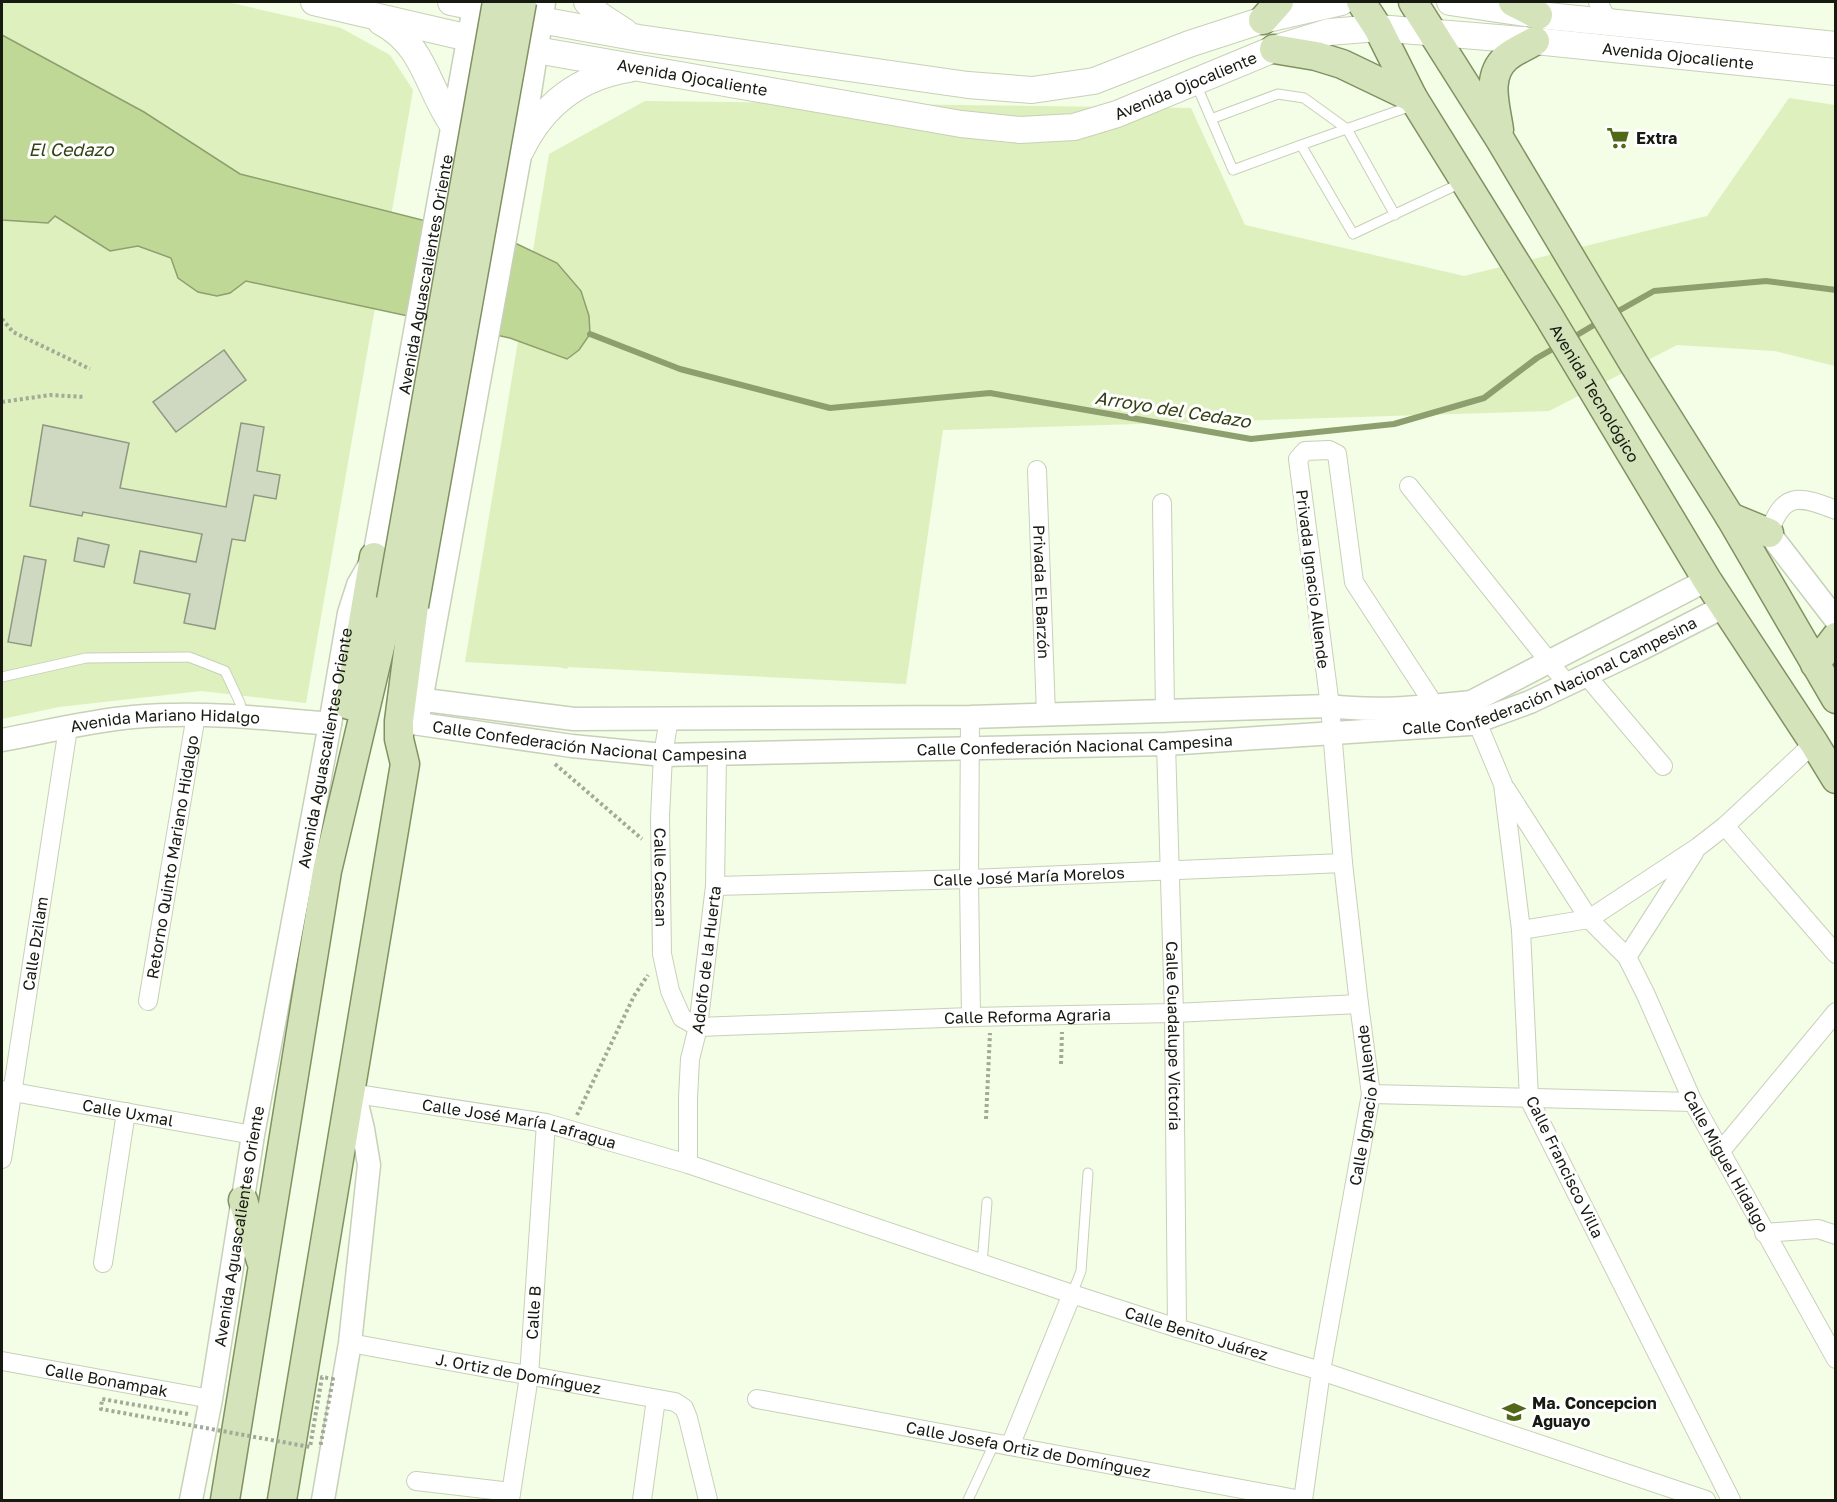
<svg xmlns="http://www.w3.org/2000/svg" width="1837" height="1502" font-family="'Golos Text',sans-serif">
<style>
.green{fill:#ddf0bd}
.water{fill:#c0d896;stroke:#8d9f6e;stroke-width:1.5}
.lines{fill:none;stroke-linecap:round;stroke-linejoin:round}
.stream{stroke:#8d9f6e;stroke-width:6}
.building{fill:#cfd8c0;stroke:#909882;stroke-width:1.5}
.service-casing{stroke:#c7d0b8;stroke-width:11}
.minor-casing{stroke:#c7d0b8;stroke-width:20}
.tertiary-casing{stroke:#c7d0b8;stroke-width:25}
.secondary-casing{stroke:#c7d0b8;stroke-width:28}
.primary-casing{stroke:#809162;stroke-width:31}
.path{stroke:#a2a997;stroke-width:4;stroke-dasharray:3 3;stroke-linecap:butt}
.service{stroke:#fff;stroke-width:9}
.minor{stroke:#fff;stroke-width:18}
.tertiary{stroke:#fff;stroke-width:22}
.secondary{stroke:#fff;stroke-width:26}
.primary{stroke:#d5e3bb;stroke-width:28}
.primary-bridge-casing{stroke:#809162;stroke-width:31;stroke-linecap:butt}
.path-bridge{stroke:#a2a997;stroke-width:4;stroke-dasharray:3 3;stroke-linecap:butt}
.primary-bridge{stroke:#d5e3bb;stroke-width:28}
.labels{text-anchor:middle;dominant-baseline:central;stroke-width:6;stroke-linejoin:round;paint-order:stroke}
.street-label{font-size:16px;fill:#161a11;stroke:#fff}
.poi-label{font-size:16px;font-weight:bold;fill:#161a11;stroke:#fff;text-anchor:start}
.water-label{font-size:18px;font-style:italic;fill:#344213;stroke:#fff}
</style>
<rect width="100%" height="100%" fill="#f4fde5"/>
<path class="green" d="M2 2H227L341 28 390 55 413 90 306 703 201 691 59 707 2 719Z
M1789 98 1835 105V366L1775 351 1677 345 1549 411 943 430 906 684 568 667 567 669 558 667 465 662 549 154 645 101 1191 108 1245 225 1464 276 1707 216Z"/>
<path class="water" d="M2 35 144 112 240 174 517 244 557 263 581 291 589 316 590 334 579 350 567 359 510 338 246 281 230 293 217 296 198 292 178 278 171 258 138 246 110 251 55 216 48 223 2 220Z"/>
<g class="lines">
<path class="stream" d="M1613 314 1654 291 1766 281 1836 290
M590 334 680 369 830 408 990 393 1251 439 1394 424 1484 398 1537 358 1558 346
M1572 338 1599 322"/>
</g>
<path class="building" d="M224 350 246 380 176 432 153 402Z
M241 423 264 427 257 471 280 475 276 499 254 495 245 541 232 539 215 629 184 623 190 594 134 583 140 551 196 562 202 534 83 512 82 516 30 506 43 425 129 443 120 488 226 507Z
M78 538 109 545 104 567 74 561Z
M24 556 46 560 31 646 8 642Z"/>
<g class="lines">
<g class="service-casing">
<path id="service" d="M1196 84 1233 170 1301 145 1353 234 1461 183
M1211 119 1278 94 1304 98 1347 129 1395 215
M1301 145 1414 105
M2 677 86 658 189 657 225 671 240 703 243 716
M982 1264 987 1202
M1072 1294 1081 1271 1088 1173
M968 1500 994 1444"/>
</g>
<g class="minor-casing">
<g id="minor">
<path d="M1598 2 1609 23"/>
<path id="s1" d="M1037 470 1046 714"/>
<path d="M1409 486 1567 684"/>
<path d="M1162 503 1165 711"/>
<path d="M1769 533C1783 492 1798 495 1836 510"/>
<path d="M1586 675 1663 766"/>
<path d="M1473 710 1477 722 1503 784 1521 930 1529 1099 1731 1500"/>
<path d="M970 717 969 879 971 1017"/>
<path id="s2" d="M669 718 663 755 660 817 662 954 670 991 682 1018 698 1027 971 1017 1174 1013 1359 1004"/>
<path id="s3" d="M1166 744 1174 1013 1177 1328"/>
<path id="s4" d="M1506 789 1589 919 1627 957 1646 995 1693 1102 1836 1359"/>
<path d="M1725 826 1836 954"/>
<path id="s5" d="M715 886 969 879 1343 863"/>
<path d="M1521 930 1589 919 1698 847 1725 826 1814 743"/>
<path d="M1627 957 1694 853"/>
<path id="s6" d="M148 1001 196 715"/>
<path id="s7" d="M2 1090 253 1135"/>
<path id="s8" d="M350 1093 546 1123 688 1164 1072 1294 1177 1328 1321 1371 1706 1500"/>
<path d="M1371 1094 1693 1102"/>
<path d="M1720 1152 1836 1012"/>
<path id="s9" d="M2 1159 68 728"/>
<path id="s10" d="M688 1164V1098L690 1059 698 1027 715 886 717 755"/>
<path d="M1764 1233 1818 1229 1836 1235"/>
<path d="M103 1263 126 1112"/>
<path id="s11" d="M350 1343 675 1402 684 1408 688 1418 708 1500"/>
<path id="s12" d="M2 1361 211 1399"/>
<path id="s13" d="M757 1399 1301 1500"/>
<path d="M1010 1446 1072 1294"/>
<path d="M416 1481 511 1492"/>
<path id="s14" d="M510 1500 529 1376 546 1123"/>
<path d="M642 1500 656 1399"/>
<path id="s15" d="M1303 1500 1321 1371 1371 1094 1359 1004 1343 863 1330 706 1298 459 1305 451 1329 450 1337 454 1354 582 1435 706"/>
</g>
</g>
<g class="tertiary-casing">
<g id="tertiary">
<path d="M1769 533 1836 620"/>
<path d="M402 697 574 719 970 717 1330 706C1377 712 1424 707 1471 702L1707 580"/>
<path d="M419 712 521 150 544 2"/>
<path id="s16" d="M399 721 572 746 663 755 1166 744 1470 724 1530 702 1639 650 1725 606"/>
<path id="s17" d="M2 740C45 732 89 721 133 717 199 711 265 718 330 724"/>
<path id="s18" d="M191 1500 211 1399 253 1135 330 724 349 613 358 585 374 557 475 2"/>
<path d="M323 1500 350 1343 369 1165 363 1129 358 1108 350 1098"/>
</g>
</g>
<g class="secondary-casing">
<g id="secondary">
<path id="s19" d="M314 2 469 38 536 50 961 124 1020 130 1074 127 1117 114 1274 49 1329 32 1378 28 1535 41 1836 72"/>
<path d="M451 2 540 20 639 38 968 85 1032 90 1094 81 1189 44 1263 20 1341 2"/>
<path d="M587 2 599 15 625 32"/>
<path d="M1450 2 1538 15 1836 45"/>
<path d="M381 22C425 45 427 88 453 125"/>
<path d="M521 150C543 105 579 77 629 69"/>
</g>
</g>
<g class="primary-casing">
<g id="primary">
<path id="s20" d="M1361 2 1378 28 1413 98 1548 315 1707 580 1814 743 1836 779"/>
<path d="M1413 2 1501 141 1634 364 1730 517 1836 699"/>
<path d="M1513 2 1538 15"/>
<path d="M1263 20 1279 2"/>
<path d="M1274 49 1316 56 1342 64 1413 98"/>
<path d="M1499 130C1496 107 1485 77 1506 58 1514 51 1526 46 1535 41"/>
<path d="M1730 517 1769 533"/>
<path d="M1815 664 1836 637"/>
<path d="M349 705 374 557"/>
<path d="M243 1200 261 1261"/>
<path d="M225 1500 327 871 391 600"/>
<path d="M282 1500 405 764 399 739V721L414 606"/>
</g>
</g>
<path class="path" d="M2 319 13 332 90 369
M2 402 50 395 85 397
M555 764 642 839
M1061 1064 1062 1032
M577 1115 634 996 648 975
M986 1119 990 1033"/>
<use href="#service" class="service"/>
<use href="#minor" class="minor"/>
<use href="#tertiary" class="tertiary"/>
<use href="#secondary" class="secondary"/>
<use href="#primary" class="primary"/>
<g class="primary-bridge-casing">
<path id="primary-bridge" d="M391 600 497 2
M414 606 522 2"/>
</g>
<path class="path-bridge" d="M188 1414 102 1399 101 1409 310 1447 322 1377 333 1379 320 1448"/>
<use href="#primary-bridge" class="primary-bridge"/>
</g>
<defs>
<g id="supermarket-bare" transform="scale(1.8)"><path d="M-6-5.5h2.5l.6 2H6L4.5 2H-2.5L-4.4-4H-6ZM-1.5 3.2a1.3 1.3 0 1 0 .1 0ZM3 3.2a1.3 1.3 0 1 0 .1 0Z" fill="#516817" stroke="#fff" stroke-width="2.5" paint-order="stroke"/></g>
<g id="school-bare" transform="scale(1.8)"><path d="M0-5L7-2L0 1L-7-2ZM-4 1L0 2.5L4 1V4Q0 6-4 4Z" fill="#516817" stroke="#fff" stroke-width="2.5" paint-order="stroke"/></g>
</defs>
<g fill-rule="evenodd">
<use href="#supermarket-bare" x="1618" y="138"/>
<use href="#school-bare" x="1514" y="1412"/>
</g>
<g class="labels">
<g class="street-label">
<text stroke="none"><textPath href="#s19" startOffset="1395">Avenida Ojocaliente</textPath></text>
<text stroke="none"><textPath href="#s19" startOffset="386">Avenida Ojocaliente</textPath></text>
<text stroke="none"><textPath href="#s19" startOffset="891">Avenida Ojocaliente</textPath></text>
<text stroke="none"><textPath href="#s18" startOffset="1250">Avenida Aguascalientes Oriente</textPath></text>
<text stroke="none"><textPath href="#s20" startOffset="456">Avenida Tecnológico</textPath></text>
<text transform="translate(1313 579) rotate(83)">Privada Ignacio Allende</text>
<text stroke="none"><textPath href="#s1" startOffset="122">Privada El Barzón</textPath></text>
<text stroke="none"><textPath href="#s16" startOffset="1164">Calle Confederación Nacional Campesina</textPath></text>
<text stroke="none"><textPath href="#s17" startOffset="165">Avenida Mariano Hidalgo</textPath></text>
<text stroke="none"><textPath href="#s16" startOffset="192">Calle Confederación Nacional Campesina</textPath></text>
<text stroke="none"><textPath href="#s16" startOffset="678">Calle Confederación Nacional Campesina</textPath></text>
<text stroke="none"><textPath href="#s18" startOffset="764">Avenida Aguascalientes Oriente</textPath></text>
<text stroke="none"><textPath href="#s6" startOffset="146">Retorno Quinto Mariano Hidalgo</textPath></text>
<text stroke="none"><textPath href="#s5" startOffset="314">Calle José María Morelos</textPath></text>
<text stroke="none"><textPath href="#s2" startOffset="160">Calle Cascan</textPath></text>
<text stroke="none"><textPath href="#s9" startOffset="218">Calle Dzilam</textPath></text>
<text stroke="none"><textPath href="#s10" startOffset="206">Adolfo de la Huerta</textPath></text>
<text stroke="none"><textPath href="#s2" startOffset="652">Calle Reforma Agraria</textPath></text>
<text stroke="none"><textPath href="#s3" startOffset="292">Calle Guadalupe Victoria</textPath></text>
<text stroke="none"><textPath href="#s15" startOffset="400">Calle Ignacio Allende</textPath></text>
<text stroke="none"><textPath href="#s7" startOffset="128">Calle Uxmal</textPath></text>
<text stroke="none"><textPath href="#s8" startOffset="172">Calle José María Lafragua</textPath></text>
<text stroke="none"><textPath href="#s4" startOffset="435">Calle Miguel Hidalgo</textPath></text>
<text transform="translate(1565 1167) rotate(64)">Calle Francisco Villa</text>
<text stroke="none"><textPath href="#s18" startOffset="278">Avenida Aguascalientes Oriente</textPath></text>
<text stroke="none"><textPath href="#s14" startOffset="189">Calle B</textPath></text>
<text stroke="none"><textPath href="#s8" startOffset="882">Calle Benito Juárez</textPath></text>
<text stroke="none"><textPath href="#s11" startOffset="171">J. Ortiz de Domínguez</textPath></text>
<text stroke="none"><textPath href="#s12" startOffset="106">Calle Bonampak</textPath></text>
<text stroke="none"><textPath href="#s13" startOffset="276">Calle Josefa Ortiz de Domínguez</textPath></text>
</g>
<g class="poi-label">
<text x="1636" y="138">Extra</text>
<text x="1532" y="1403">Ma. Concepcion<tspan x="1532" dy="18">Aguayo</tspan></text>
</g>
<g class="water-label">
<text x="71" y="149">El Cedazo</text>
<text transform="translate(1173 409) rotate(9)">Arroyo del Cedazo</text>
</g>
</g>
<rect width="1837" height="1502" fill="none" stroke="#161a11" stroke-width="6"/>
</svg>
